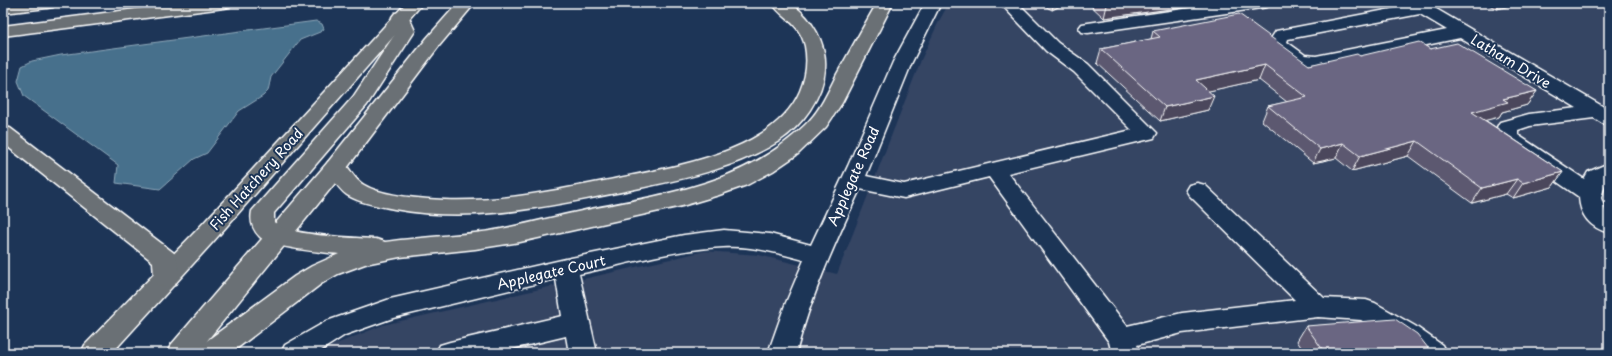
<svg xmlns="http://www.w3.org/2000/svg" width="1612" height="356" font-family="'Playpen Sans',sans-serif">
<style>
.built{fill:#344464}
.water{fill:#46708c;stroke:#90a9ba}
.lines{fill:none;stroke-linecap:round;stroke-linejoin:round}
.minor-casing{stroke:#fff;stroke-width:3}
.major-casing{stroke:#fff;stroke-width:3}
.highway-casing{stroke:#fff;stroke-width:3}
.path{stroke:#fff;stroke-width:2.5;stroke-dasharray:1 3.5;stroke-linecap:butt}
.minor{fill:#1d3557;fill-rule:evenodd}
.major{fill:#6a7074;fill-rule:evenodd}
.highway{fill:#6a7074;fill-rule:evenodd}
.wall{fill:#5c5870;stroke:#fff}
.shaded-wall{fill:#4b475b;stroke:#fff}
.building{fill:#6b6682;stroke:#fff}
.labels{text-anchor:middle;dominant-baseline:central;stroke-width:4;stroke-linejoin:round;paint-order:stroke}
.street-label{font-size:14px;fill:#fff;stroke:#1d3557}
</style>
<rect width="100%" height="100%" fill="#1d3557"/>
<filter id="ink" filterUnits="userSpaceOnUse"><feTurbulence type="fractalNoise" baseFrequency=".025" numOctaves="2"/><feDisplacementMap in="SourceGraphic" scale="8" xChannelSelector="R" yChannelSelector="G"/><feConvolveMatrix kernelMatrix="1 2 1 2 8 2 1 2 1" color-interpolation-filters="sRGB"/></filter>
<g filter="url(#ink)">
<path class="built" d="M949 3H1609V353H321L331 346 383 325 705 251 759 255 837 274 921 60 939 21Z"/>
<path class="water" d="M316 21 322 24 324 29 320 32 300 40 271 77 268 91 263 96 239 111 207 153 194 159 160 189 116 183 118 165 24 96 18 81 22 66 32 61 61 55Z"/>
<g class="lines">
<g class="minor-casing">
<path id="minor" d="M925 3H941L912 62 866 176 904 184 1132 130 1074 72 1046 51 1000 3H1018L1058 43 1088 64 1157 133 1154 138 1008 173 1127 326 1182 313 1295 300 1189 195 1186 190 1189 185 1197 183 1205 185 1324 298 1366 300 1375 303 1415 326 1442 345 1446 353H1413L1397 340 1361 320 1318 317 1182 333 1137 345 1140 353H1112L1109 342 989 177 904 198 860 189C835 243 811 296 796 353H768L785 305 804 260C778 253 750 245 723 247 675 249 626 264 579 274L597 353H569L566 336 495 353H436L440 345 450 342 562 316 556 279 393 318 345 335 317 353H281L285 345 327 321 390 299 566 259 684 235 724 230 770 234 811 245 848 166 893 62Z
M1225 3H1269L1267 7 1261 8 1088 33 1082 32 1079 28 1082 24 1088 23Z
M1406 3H1426L1609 110V125L1602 123 1594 118 1530 126 1518 130V135L1584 179 1588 172 1609 163V179L1606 181 1601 198 1606 213 1609 214V233C1591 228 1580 216 1579 197L1501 143C1496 136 1495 128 1500 122L1529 114 1577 108 1460 38 1316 68 1293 64 1271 47 1268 43 1276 31 1407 6ZM1420 14 1447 30 1316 56 1305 55 1287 42 1288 39Z"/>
</g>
<g class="major-casing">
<path id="major" d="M406 3H423L212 243 112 353H81L85 345 196 231Z
M458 3H475L439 46 344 172 197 353H167L171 345 328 162 427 38Z"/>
</g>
<g class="highway-casing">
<path id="highway" d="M3 3H55L53 7 47 8 3 13Z
M183 3H232L230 7 224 8 3 36V26Z
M772 3H791C812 19 827 42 825 69 823 97 802 126 779 141 730 172 671 181 616 193 541 208 470 223 394 209 379 206 360 203 347 195 338 189 331 176 325 167L328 162C350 156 348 176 364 185 382 196 423 199 445 200 502 202 558 190 614 179 671 167 774 153 800 91 806 77 808 62 805 46 799 21 783 20 772 3Z
M877 3H893L842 103 826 127 798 154 773 171 747 185 719 195 682 206 520 242 475 249 400 257 365 264 338 274 321 284 231 353H197L201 345 295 276 312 266 339 254C322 252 271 248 260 237 252 229 250 221 252 211L353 97 397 31 392 17 395 13 401 12 407 13 415 31 367 105 274 213V222C285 236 356 238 376 239L385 242C419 237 455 236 490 231 525 225 560 215 596 208 672 193 747 182 805 125 820 111 828 92 837 74 850 51 863 27 877 3Z
M3 127 10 128 174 253C179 262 180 275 175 285L166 287 157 285 154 278 153 262 3 143Z"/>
</g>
<path class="path" d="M3 353H24"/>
<use href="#minor" class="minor"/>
<use href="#major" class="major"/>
<use href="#highway" class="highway"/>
</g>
<path class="wall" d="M1039 3H1066L1052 10Z
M1088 3H1214L1104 18Z
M1485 3H1521L1497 9Z
M1153 31 1309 65 1360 56 1430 49 1537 91 1527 105 1502 112 1499 117 1485 120 1563 172 1552 187 1513 198 1506 194 1472 203 1408 156 1352 171 1336 158 1313 163 1262 121 1268 106 1287 102 1259 80 1208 91V110L1160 121 1097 63 1101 49 1151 39Z
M1306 326 1432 353H1305L1297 341Z"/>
<path class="shaded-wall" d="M1054 3H1066L1052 10Z
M1119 3H1214L1104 18 1107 5Z
M1501 3H1521L1497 9Z
M1265 65 1259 80 1191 95 1196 80Z
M1537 91 1527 105 1502 112 1499 117 1463 126 1472 112 1503 99Z
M1214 96 1208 110 1160 121 1165 107Z
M1417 141 1408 156 1352 171 1360 156Z
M1343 143 1336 158 1313 163 1320 149Z
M1563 172 1552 187 1513 198 1523 183Z
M1517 179 1506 194 1472 203 1482 188Z"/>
<path class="building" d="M1106 3H1119L1107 5Z
M1239 14 1309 65 1357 54 1360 56 1419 42 1430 49 1457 43 1537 91 1503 99 1508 102 1472 112 1563 172 1523 183 1517 179 1482 188 1417 141 1360 156 1343 143 1320 149 1268 106 1307 97 1265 65 1196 80 1214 96 1165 107 1101 49 1160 37 1153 31Z
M1395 319 1417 334 1432 353H1325L1306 326Z"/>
</g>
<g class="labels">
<g class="street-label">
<text transform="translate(1511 61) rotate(31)">Latham Drive</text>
<text transform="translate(853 176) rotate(-66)">Applegate Road</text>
<text transform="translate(256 179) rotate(-48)">Fish Hatchery Road</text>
<text transform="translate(551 272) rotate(-13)">Applegate Court</text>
</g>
</g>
<rect width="1612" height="356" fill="none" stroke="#1d3557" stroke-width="16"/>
<rect x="8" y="8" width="1596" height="340" fill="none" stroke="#fff" stroke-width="1.5" filter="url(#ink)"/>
</svg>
